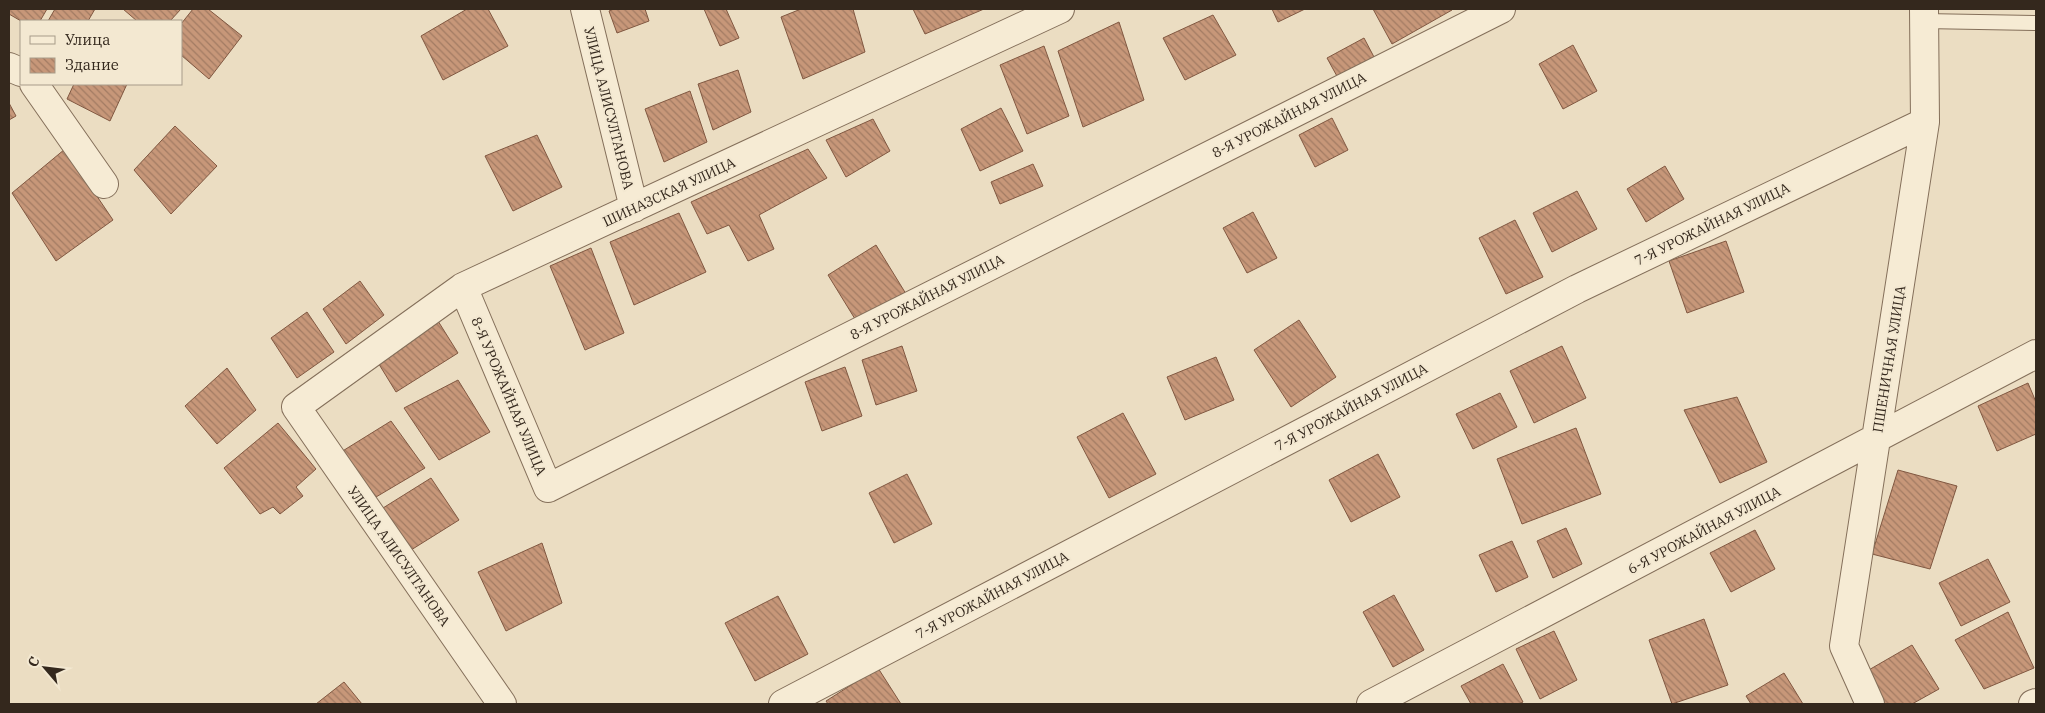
<svg xmlns="http://www.w3.org/2000/svg" width="2045" height="713" font-family="'IBM Plex Serif',serif">
<style>
.building{fill:url(#building-back-hatch);stroke:#815841}
.lines{fill:none;stroke-linecap:round;stroke-linejoin:round}
.service-casing{stroke:#846f5a;stroke-width:16}
.minor-casing{stroke:#846f5a;stroke-width:30}
.service{stroke:#f6ebd4;stroke-width:14}
.minor{stroke:#f6ebd4;stroke-width:28}
.labels{text-anchor:middle;dominant-baseline:central;stroke-width:4;stroke-linejoin:round;paint-order:stroke}
.street-label{font-size:14px;fill:#34281d;stroke:#f3e8d1}
</style>
<defs>
<pattern id="building-back-hatch" width="6" height="6" patternUnits="userSpaceOnUse" patternTransform="scale(1.25)"><rect width="6" height="6" fill="#c79779"/><path d="M-1 5l2 2M0 0l6 6M5-1l2 2" fill="none" stroke="#a27b63"/></pattern>
</defs>
<rect width="100%" height="100%" fill="#ebddc2"/>
<path class="building" d="M9 9H47L40 21H21L9 14Z
M55 9H95L88 21H48Z
M123 9H181L170 21H137Z
M193 9H208L242 36 209 79 181 55V24Z
M467 9H488L508 46 443 80 421 36Z
M614 9H645L649 21 617 33 609 11Z
M704 9H726L739 38 720 46Z
M801 9H853L865 52 803 79 781 17Z
M913 9H984L925 34Z
M1272 9H1305L1278 22Z
M1373 9H1452V10L1392 44Z
M1213 15 1236 55 1185 80 1163 38Z
M1119 22 1144 100 1083 127 1058 51Z
M1364 38 1374 57 1338 78 1327 58Z
M1573 45 1597 91 1563 109 1539 64Z
M1044 46 1069 116 1027 134 1000 65Z
M738 70 751 112 713 130 698 84Z
M74 84H127L110 121 67 99Z
M690 91 707 142 664 162 645 109Z
M9 103 16 116 9 120Z
M1001 108 1023 151 980 171 961 129Z
M1332 118 1348 150 1315 167 1299 135Z
M873 119 890 151 846 177 826 140Z
M175 126 217 166 171 214 134 170Z
M537 135 562 187 513 211 485 156Z
M65 149 113 220 56 261 12 193Z
M808 149 827 178 759 215 774 249 748 261 729 225 707 234 691 202Z
M1033 164 1043 186 1000 204 991 182Z
M1665 166 1684 199 1646 222 1627 189Z
M1577 191 1597 229 1552 252 1533 213Z
M1253 212 1277 258 1247 273 1223 228Z
M679 213 706 272 634 305 610 242Z
M1515 220 1543 277 1506 294 1479 238Z
M1726 241 1744 292 1687 313 1669 261Z
M876 245 911 302 863 332 828 275Z
M591 248 624 333 585 350 550 266Z
M360 281 384 315 346 344 323 309Z
M307 312 334 352 297 378 271 338Z
M1299 320 1336 377 1291 407 1254 350Z
M438 321 458 353 396 392 377 361Z
M902 346 917 391 876 405 862 360Z
M1562 346 1586 398 1534 423 1510 371Z
M1216 357 1234 400 1185 420 1167 377Z
M845 367 862 416 822 431 805 382Z
M227 368 256 410 217 444 185 406Z
M458 380 490 432 439 460 404 408Z
M2028 383 2036 402V434L1997 451 1978 406Z
M1500 393 1517 427 1473 449 1456 414Z
M1737 397 1767 462 1720 483 1684 410Z
M1123 413 1156 474 1109 498 1077 437Z
M391 421 425 468 376 497 341 452Z
M278 423 316 469 296 487 303 496 280 514 273 507 260 514 224 468Z
M1576 428 1601 494 1522 524 1497 459Z
M1378 454 1400 497 1351 522 1329 480Z
M1898 470 1957 486 1930 569 1872 554Z
M907 474 932 524 894 543 869 493Z
M431 478 459 520 411 550 383 508Z
M1566 528 1582 564 1553 578 1537 541Z
M1755 530 1775 569 1731 592 1710 553Z
M1512 541 1528 577 1496 592 1479 555Z
M542 543 562 603 506 631 478 572Z
M1988 559 2010 602 1961 626 1939 583Z
M1394 595 1424 650 1393 667 1363 612Z
M778 596 808 654 755 681 725 623Z
M2008 612 2034 668 1984 689 1955 640Z
M1704 619 1728 685 1672 704 1649 640Z
M1554 631 1577 680 1540 699 1516 649Z
M1912 645 1939 689 1912 704H1884L1867 671Z
M1503 664 1523 702 1519 704H1471L1461 686Z
M878 668 901 704H828L826 701Z
M1784 673 1803 704H1751L1746 696Z
M344 682 362 704H316Z"/>
<g class="lines">
<g class="service-casing">
<path id="service" d="M1924 21 2036 23"/>
</g>
<g class="minor-casing">
<path id="minor" d="M585 9 634 208
M9 67 21 72
M34 84 104 184
M463 287 548 488 1501 9
M502 704 296 407 463 287 1060 9
M783 704 1577 289 1925 122
M1371 704 2036 354
M1870 704 1844 646 1925 122 1924 9
M2033 704 2036 703"/>
</g>
<use href="#service" class="service"/>
<use href="#minor" class="minor"/>
</g>
<g class="labels">
<g class="street-label">
<text transform="translate(609 108) rotate(76)">УЛИЦА АЛИСУЛТАНОВА</text>
<text transform="translate(1289 115) rotate(-27)">8-Я УРОЖАЙНАЯ УЛИЦА</text>
<text transform="translate(669 192) rotate(-25)">ШИНАЗСКАЯ УЛИЦА</text>
<text transform="translate(1712 224) rotate(-26)">7-Я УРОЖАЙНАЯ УЛИЦА</text>
<text transform="translate(927 297) rotate(-27)">8-Я УРОЖАЙНАЯ УЛИЦА</text>
<text transform="translate(1889 359) rotate(-81)">ПШЕНИЧНАЯ УЛИЦА</text>
<text transform="translate(509 396) rotate(67)">8-Я УРОЖАЙНАЯ УЛИЦА</text>
<text transform="translate(1351 407) rotate(-28)">7-Я УРОЖАЙНАЯ УЛИЦА</text>
<text transform="translate(1704 530) rotate(-28)">6-Я УРОЖАЙНАЯ УЛИЦА</text>
<text transform="translate(399 556) rotate(55)">УЛИЦА АЛИСУЛТАНОВА</text>
<text transform="translate(992 595) rotate(-28)">7-Я УРОЖАЙНАЯ УЛИЦА</text>
</g>
</g>
<rect width="2045" height="713" fill="none" stroke="#34281d" stroke-width="20"/>
<rect x="20" y="20" width="162" height="65" fill="#f3e8d1" stroke="#a79b89"/>
<rect x="30" y="36" width="25" height="8" fill="#f6ebd4" stroke="#a79b89"/>
<text x="65" y="45" font-size="15" fill="#34281d">Улица</text>
<rect x="30" y="58" width="25" height="15" fill="url(#building-back-hatch)" stroke="#a79b89"/>
<text x="65" y="70" font-size="15" fill="#34281d">Здание</text>
<g transform="translate(45 668) rotate(298)" stroke="#f3e8d1" stroke-width="4" paint-order="stroke">
<path d="M0-4L9 19L0 12L-9 19Z" fill="#34281d"/>
<text y="-8" font-size="14" font-weight="bold" text-anchor="middle" fill="#34281d">С</text>
</g>
</svg>
